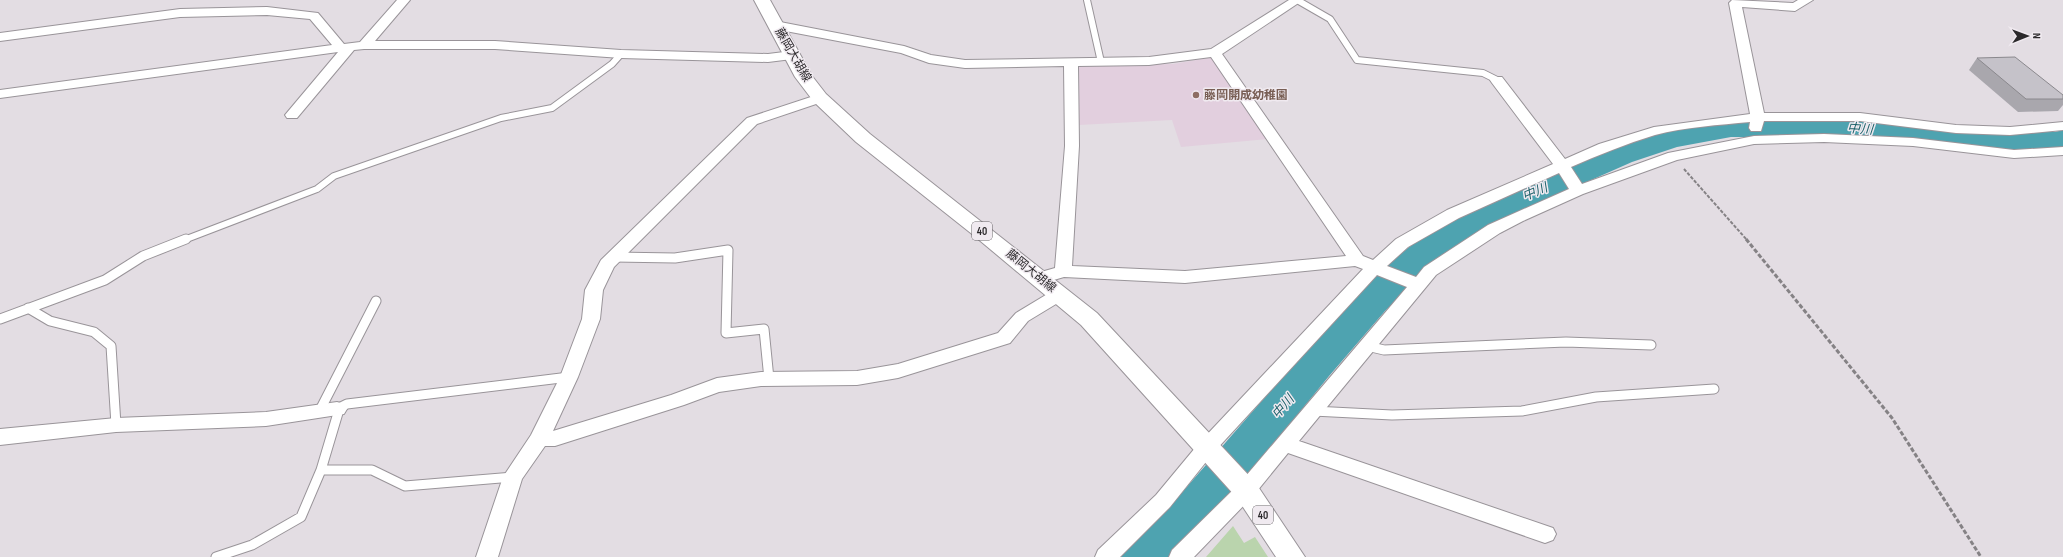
<svg xmlns="http://www.w3.org/2000/svg" width="2063" height="557" font-family="'Sofia Sans Condensed','Noto Sans JP',sans-serif">
<style>
.education{fill:#e2cfde}
.green{fill:#bad4ad}
.lines{fill:none;stroke-linecap:round;stroke-linejoin:round}
.river{fill:#4ea3b0;fill-rule:evenodd}
.service-far1-casing{stroke:#999499;stroke-width:8}
.service-casing{stroke:#999499;stroke-width:11}
.minor-casing{stroke:#999499;stroke-width:2}
.primary-casing{stroke:#999499;stroke-width:2}
.path-far1{stroke:#858285;stroke-width:2;stroke-dasharray:3.5 1.5;stroke-linecap:butt}
.path{stroke:#858285;stroke-width:3;stroke-dasharray:4.5 2;stroke-linecap:butt}
.service-far1{stroke:#fff;stroke-width:6}
.service{stroke:#fff;stroke-width:9}
.minor{fill:#fff;fill-rule:evenodd}
.primary{fill:#fff;fill-rule:evenodd}
.wall{fill:#a9a7ad}
.building{fill:#c5c2c9;stroke:#8a888d}
.education-dot{fill:#8d6e63;stroke:#f0eaf0;stroke-width:1.5}
.labels{text-anchor:middle;dominant-baseline:central;stroke-width:3;stroke-linejoin:round;paint-order:stroke}
.shield{fill:#f0eaf0;stroke:#666366;stroke-width:1}
.shield-label{font-size:11px;font-weight:bold;fill:#2b292b}
.street-label{font-size:12px;fill:#2b292b;stroke:#f0eaf0}
.education-label{font-size:12px;font-weight:bold;fill:#785e54;stroke:#f0eaf0;text-anchor:start}
.water-label{font-size:13px;font-style:italic;fill:#1b616a;stroke:#f0eaf0}
</style>
<rect width="100%" height="100%" fill="#e3dde3"/>
<path class="education" d="M1213 57 1268 139 1181 147 1172 120 1079 125 1076 66 1173 64Z"/>
<path class="green" d="M1233 526 1244 543 1255 537 1268 557H1206Z"/>
<g class="lines">
<path class="river" d="M1731 119H1833L2021 131 2055 132 2063 130V150L2056 152 2021 151 1833 137H1731L1677 147 1632 162 1521 211 1461 243 1425 273 1385 311 1329 376 1203 531 1176 557H1121L1128 543 1171 505 1301 356 1359 293 1399 255 1435 227 1497 195 1608 148 1671 129Z"/>
<g class="service-far1-casing">
<path id="service-far1" d="M1087 0 1101 62
M1297 0 1330 19 1357 60 1483 73 1497 80
M184 240 317 189 334 176 501 118 552 108 612 64 621 54"/>
</g>
<g class="service-casing">
<path id="service" d="M614 257 675 258 728 250 726 333 764 329 769 379
M28 308 50 321 94 332 111 346 116 425
M0 319 105 280 143 256 186 239
M1367 346 1384 350 1566 342 1651 345
M1313 411 1392 415 1522 411 1596 397 1714 389
M319 412 376 301
M321 470H372L405 486 513 477
M216 557 252 545 301 517 321 470 338 413 337 409 347 404 569 377"/>
</g>
<g class="minor-casing">
<path id="minor" d="M397 0H410L375 41H495L621 50 768 54 792 51 799 55 792 59 768 62 621 58 495 49H364L354 50 297 118H287L285 115 338 52 0 98V90L332 45 310 19 267 15 180 17 0 41V33L180 9 267 7 318 13 344 44 360 42Z
M1289 0H1303L1222 54 1363 256 1373 260 1396 239 1447 210 1553 164 1492 83 1490 80 1492 77H1502L1565 159 1599 144 1654 127 1750 114 1729 3 1732 0 1793 3 1798 0H1813L1795 11 1742 7 1764 113H1860L1956 125 2010 127 2063 122V130L2010 135 1956 133 1860 121H1764L1761 131H1751L1749 128 1750 122C1719 125 1685 127 1655 135 1626 144 1598 155 1571 167L1582 184 1668 153 1754 136 1824 134 1913 138 2014 150 2063 147V155L2014 158 1913 146 1824 142 1754 144 1677 160 1583 194 1523 221 1500 233 1436 275 1299 441 1553 528 1556 534 1553 540 1545 543 1288 453 1253 496 1194 557H1169L1172 550 1239 484 1407 287 1377 275 1214 452 1170 507 1120 557H1095L1098 550 1156 495 1200 442 1363 269 1355 266 1185 283 1064 277 1040 284 1034 282 1032 278 1034 274 1055 268 1065 146 1064 66 965 68 929 63 901 53 775 29 769 25 775 21 904 46 931 55 965 60 1149 57 1211 49ZM1211 57 1346 256 1185 271 1072 266 1079 146 1078 66 1149 65ZM1559 173 1569 189 1488 225 1424 267 1416 277 1387 266 1408 247 1459 218Z
M820 94 825 95 827 98 825 101 757 124 614 267 603 290 600 319 578 377 553 431 671 395 717 378 761 372 857 371 898 364 998 333 1016 313 1054 290 1060 288 1066 290 1069 294 1066 298 1028 321 1010 343 898 378 857 385 761 386 719 392 684 405 555 446H545L522 479 498 557H476L503 477 531 435 560 377 582 319 585 290 601 260 747 118Z
M337 402 344 404 347 409 344 414 266 426 116 432 0 445V429L116 418 266 412Z"/>
</g>
<g class="primary-casing">
<path id="primary" d="M754 0H770L812 76 826 94 870 134 1097 313 1255 482 1305 557H1276L1237 498 1081 325 972 234 856 142 814 102 795 77Z"/>
</g>
<path class="path-far1" d="M1684 169 1747 240"/>
<path class="path" d="M1746 239 1892 418 1981 557"/>
<use href="#service-far1" class="service-far1"/>
<use href="#service" class="service"/>
<use href="#minor" class="minor"/>
<use href="#primary" class="primary"/>
</g>
<path class="wall" d="M1977 58 2063 95V105L2058 111 2018 112 1969 70Z"/>
<path class="building" d="M2015 57 2063 95V99H2026L1977 58Z"/>
<circle class="education-dot" cx="1196" cy="95" r="4"/>
<g class="labels">
<g class="shield">
<rect x="972" y="222" width="20" height="18" rx="3"/>
<rect x="1253" y="506" width="20" height="18" rx="3"/>
</g>
<g class="shield-label">
<text x="982" y="231">40</text>
<text x="1263" y="515">40</text>
</g>
<g class="street-label">
<text transform="translate(793 55) rotate(60)">藤岡大胡線</text>
<text transform="translate(1031 271) rotate(39)">藤岡大胡線</text>
</g>
<g class="education-label">
<text x="1204" y="95">藤岡開成幼稚園</text>
</g>
<g class="water-label">
<text transform="translate(1860 129) rotate(4)">中川</text>
<text transform="translate(1535 192) rotate(-23)">中川</text>
<text transform="translate(1283 407) rotate(-49)">中川</text>
</g>
</g>
<g transform="translate(2027 36) rotate(89)" stroke="#f0eaf0" stroke-width="3" paint-order="stroke">
<path d="M0-3L7 15L0 10L-7 15Z" fill="#2b292b"/>
<text y="-6" font-size="11" font-weight="bold" text-anchor="middle" fill="#2b292b">N</text>
</g>
</svg>
